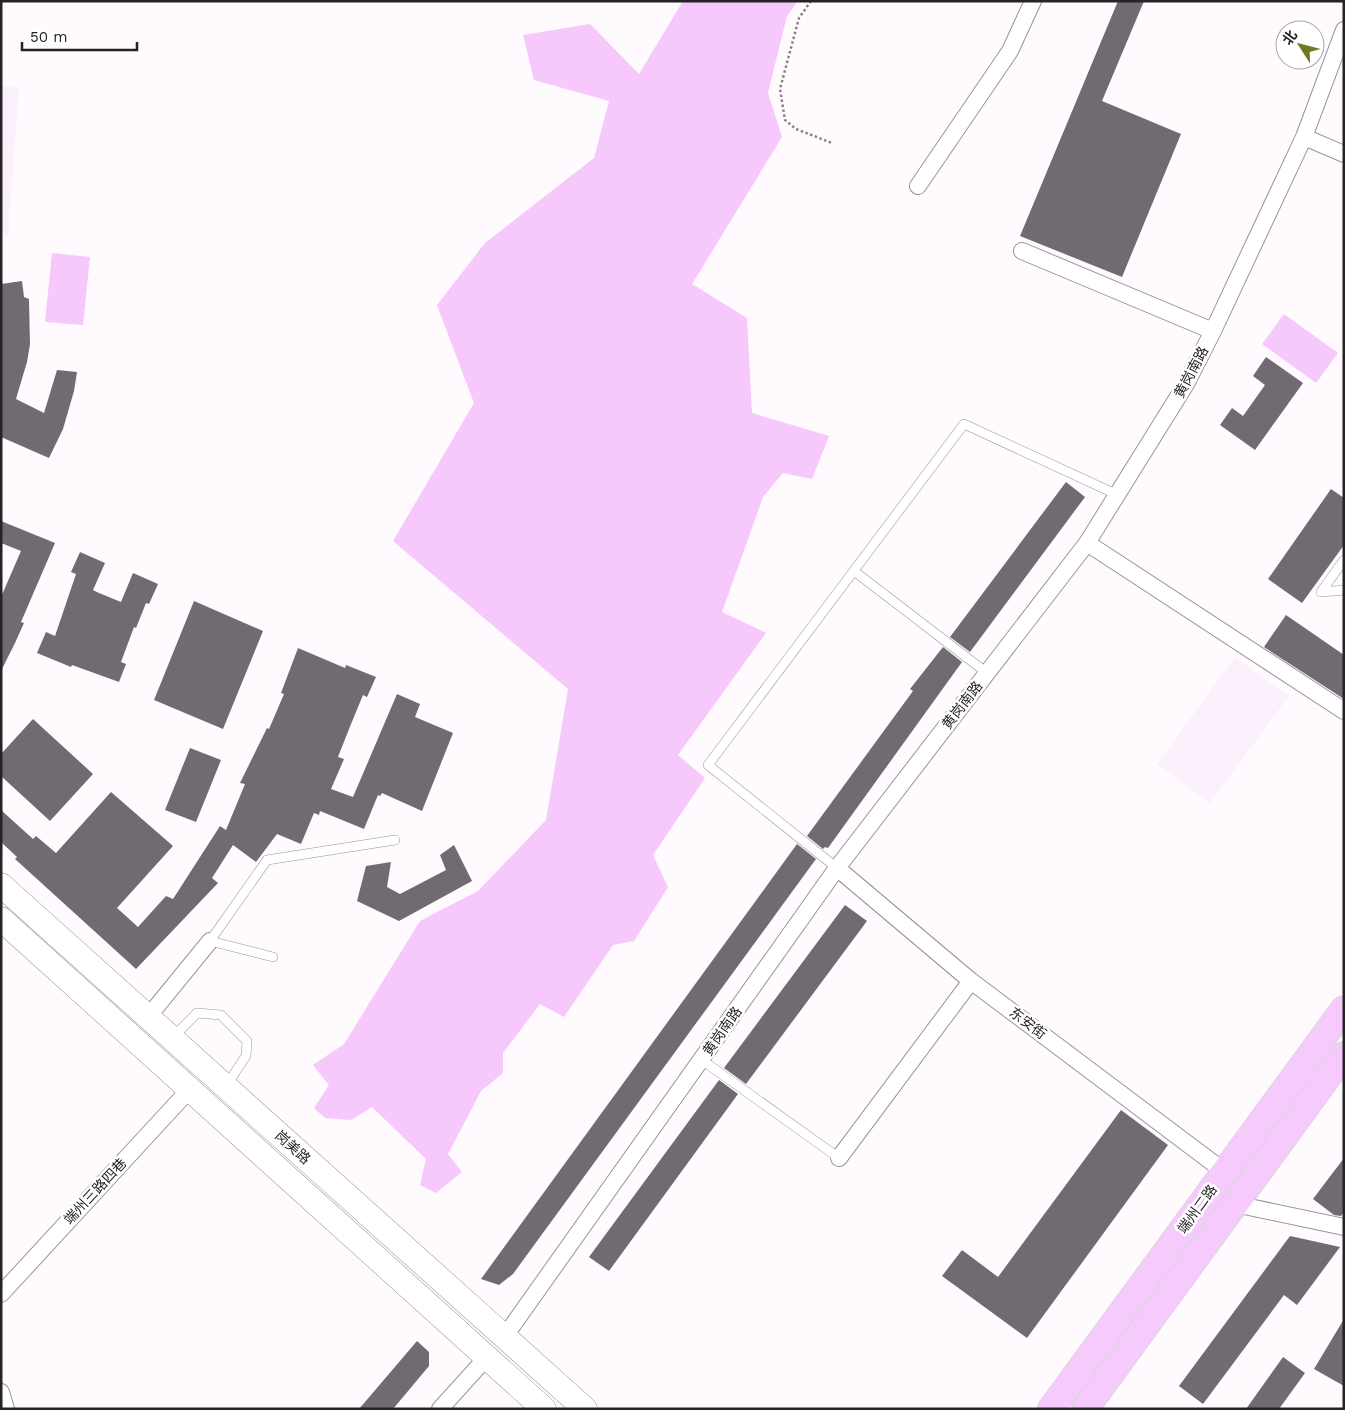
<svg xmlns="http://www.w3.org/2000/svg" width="1345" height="1410" font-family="'Work Sans','Noto Sans SC',sans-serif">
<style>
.built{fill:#fcf0fd}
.green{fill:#f6c8fc}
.building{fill:#726a73}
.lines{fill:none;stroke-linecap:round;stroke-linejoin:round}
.service-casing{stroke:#9b939c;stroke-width:10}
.minor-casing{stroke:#9b939c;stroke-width:18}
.secondary-casing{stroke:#9b939c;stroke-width:25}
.primary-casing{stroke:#d8d7d8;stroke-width:28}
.path{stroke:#878488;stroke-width:2.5;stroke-dasharray:2.5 2.5;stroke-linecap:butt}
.service{stroke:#fff;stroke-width:9}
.minor{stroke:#fff;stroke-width:16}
.secondary{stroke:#fff;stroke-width:24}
.primary{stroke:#f6cafd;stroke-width:26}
.labels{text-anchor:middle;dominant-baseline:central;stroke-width:5;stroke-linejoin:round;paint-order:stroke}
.street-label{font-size:14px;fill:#262327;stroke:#fff}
</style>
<rect width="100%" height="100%" fill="#fefafe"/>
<path class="built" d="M1 86 19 87 8 236 1 235Z
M1235 657 1289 696 1210 803 1157 764Z"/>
<path class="green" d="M683 1H798L787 16 768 93 782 137 692 284 747 318 752 413 829 436 812 479 783 473 763 497 722 612 766 633 678 755 705 778 653 855 668 887 634 941 613 945 564 1017 540 1004 503 1053V1073L481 1091 448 1154 462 1172 436 1193 420 1185 426 1159 372 1107 351 1120 325 1118 314 1108 329 1085 313 1065 344 1044 420 921 478 891 546 820 568 689 393 541 474 403 437 305 485 243 594 158 609 101 534 80 523 35 590 24 639 74Z
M52 253 90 257 83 325 45 322Z
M1284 314 1338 353 1316 383 1262 344Z"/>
<path class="building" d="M1118 1H1144L1102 101 1181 134 1122 277 1020 236Z
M22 281 24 297 29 299 30 344 27 362 16 399 44 413 57 370 77 372 74 391 63 429 49 458 1 437V284Z
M1266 357 1303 383 1255 450 1220 425 1232 408 1243 416 1265 385 1253 376Z
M1066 482 1085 497 970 652 950 637Z
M1331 489 1344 498V545L1302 603 1268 579Z
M1 521 55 543 21 622 24 623 15 643 1 671V597L21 551 1 543Z
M80 552 105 563 93 590 99 593 121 602 133 573 158 584 149 604 146 603 136 628 134 627 121 662 126 664 119 682 72 665 71 667 37 653 46 632 55 636 76 574 71 572Z
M194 601 263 631 223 729 154 700Z
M1286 615 1344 655V699L1264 647Z
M943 647 962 662 828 848 825 847 823 849 807 836 913 691 910 689Z
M298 648 345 668 346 665 376 677 367 697 363 695 349 729 338 757 344 759 331 789 353 797 397 694 420 704 415 717 453 733 422 811 382 793 380 796 378 795 364 829 320 811 319 815 314 813 301 844 277 834 256 862 233 845 212 878 218 883 136 969 15 859 17 857 1 842V810L33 839 36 836 56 853 111 792 173 846 117 908 138 927 166 896 173 899 220 826 226 830 245 784 240 783 267 728 269 729 284 694 281 693Z
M33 719 93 774 50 821 1 776V754Z
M190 748 221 760 196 822 165 810Z
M797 844 816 859 513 1274 499 1285 481 1279Z
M454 845 472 881 399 921 357 901 366 866 391 862 387 887 400 894 446 870 440 855Z
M845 905 867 921 746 1084 724 1068Z
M719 1080 738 1094 609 1271 589 1257Z
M1121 1110 1168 1145 1027 1338 942 1276 962 1250 998 1277Z
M1344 1158V1212L1341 1216 1334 1215 1313 1199Z
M1290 1236 1340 1247 1297 1305 1284 1295 1203 1404 1179 1386Z
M1344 1319V1386L1314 1369Z
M417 1341 429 1352V1366L393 1409H359Z
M1283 1357 1305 1373 1279 1409H1246Z"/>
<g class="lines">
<g class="service-casing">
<path id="service" d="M1344 560 1321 592 1344 590
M854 571 987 673
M837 868 708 765 964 424 1118 495
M273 957 210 941 267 860 395 840
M172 1038 197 1013 221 1015 247 1041 246 1056 226 1086
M702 1060 839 1158"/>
</g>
<g class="minor-casing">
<path id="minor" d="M1304 137 1344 154
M918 186 1010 51 1033 1
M1022 251 1213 331
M1087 543 1344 711
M837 868 971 981 1225 1172
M148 1017 210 941
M839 1158 971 981
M1235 1204 1344 1227
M1 1294 190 1089
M505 1336 837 868 1087 543 1186 384 1213 331 1304 137 1344 30
M1 1392 6 1409
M440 1409 487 1357"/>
</g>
<g class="secondary-casing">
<path id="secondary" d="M1 885 585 1409
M1 919 544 1409"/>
</g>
<g class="primary-casing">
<path id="primary" d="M1051 1409 1344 1009
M1085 1409 1344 1055"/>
</g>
<path class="path" d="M811 1 799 18 780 89 785 120 796 129 832 143"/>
<use href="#service" class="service"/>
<use href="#minor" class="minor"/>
<use href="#secondary" class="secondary"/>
<use href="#primary" class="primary"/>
</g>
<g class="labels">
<g class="street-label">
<text transform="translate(1191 372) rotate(-62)">黄岗南路</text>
<text transform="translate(962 705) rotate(-52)">黄岗南路</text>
<text transform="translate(1028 1023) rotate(37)">东安街</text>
<text transform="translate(722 1031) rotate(-55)">黄岗南路</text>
<text transform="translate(293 1147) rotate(42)">岗美路</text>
<text transform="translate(95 1191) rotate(-47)">端州三路四巷</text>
<text transform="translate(1197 1209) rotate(-54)">端州二路</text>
</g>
</g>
<rect width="1345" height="1410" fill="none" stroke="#262327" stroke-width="5"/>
<g transform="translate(1300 45) rotate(306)"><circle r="24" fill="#ffffff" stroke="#a8a7a9"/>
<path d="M0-4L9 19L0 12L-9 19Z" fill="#737820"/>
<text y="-8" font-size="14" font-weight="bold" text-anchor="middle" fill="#262327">北</text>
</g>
<path d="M22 42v8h115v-8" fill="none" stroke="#262327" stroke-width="2.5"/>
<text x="30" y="42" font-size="15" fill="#262327" stroke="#ffffff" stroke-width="4" paint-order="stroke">50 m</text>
</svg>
